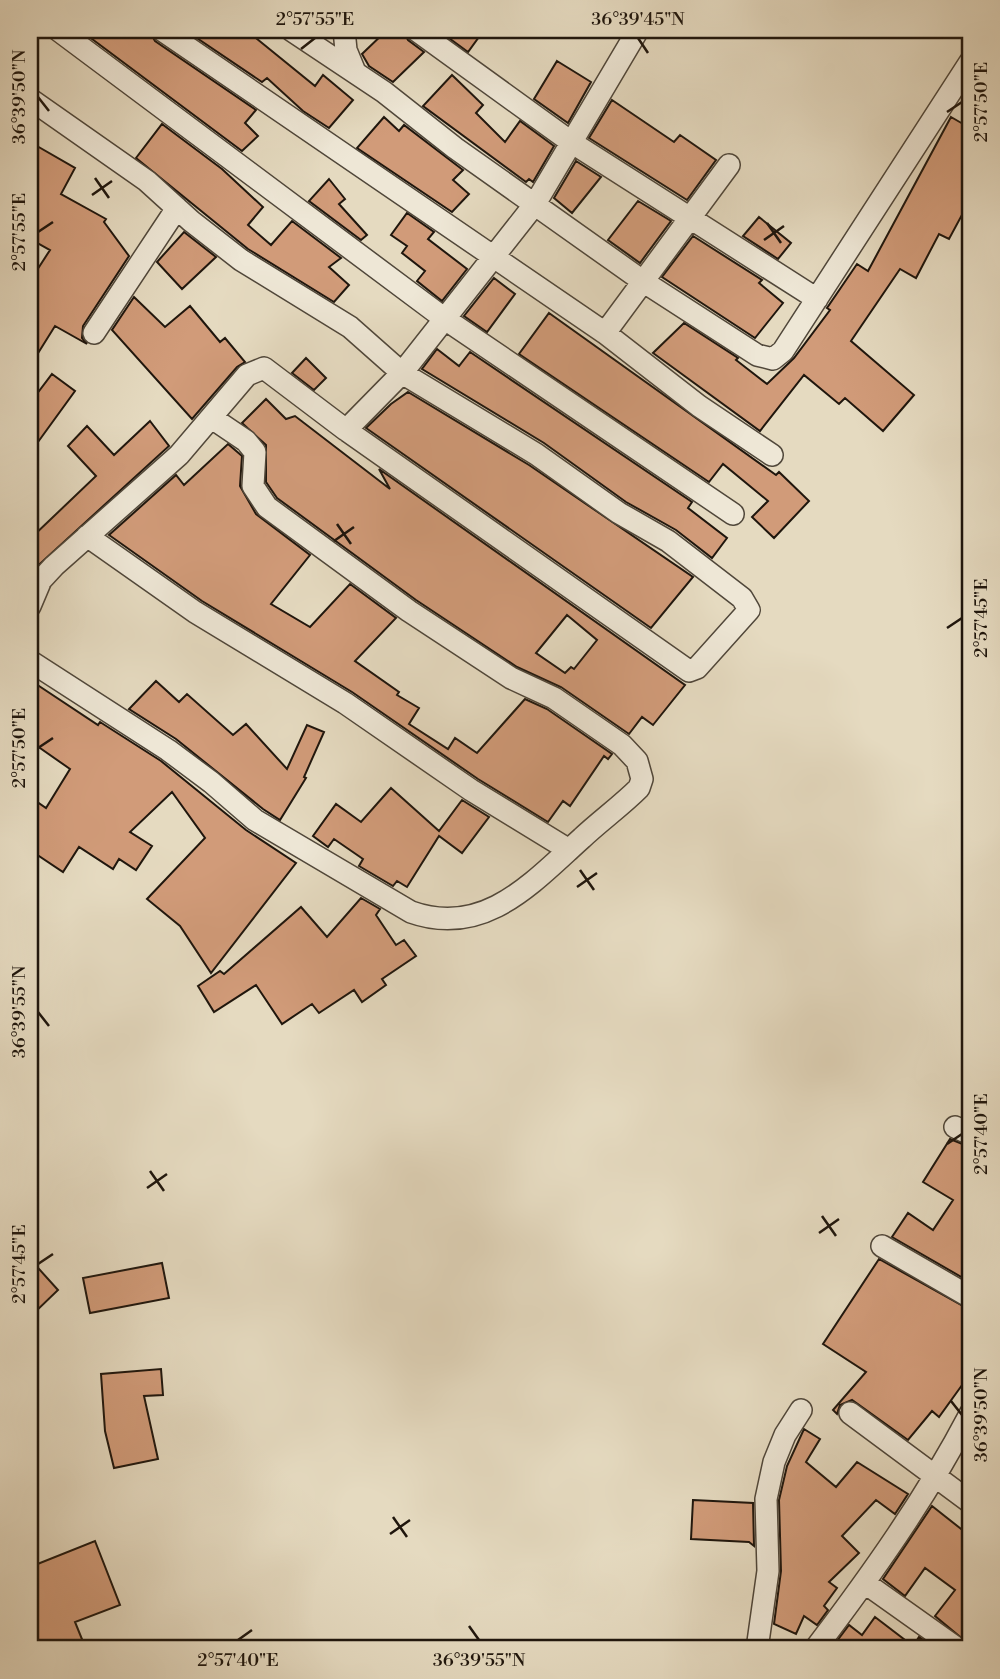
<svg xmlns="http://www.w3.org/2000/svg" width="1000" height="1679" font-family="'Libre Bodoni',serif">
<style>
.building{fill:#d19b79;stroke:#1f160d;stroke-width:2;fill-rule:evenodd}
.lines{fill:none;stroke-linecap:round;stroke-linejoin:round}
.street-casing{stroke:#50473a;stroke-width:24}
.street{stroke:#eee7d6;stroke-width:21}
.ticks{fill:none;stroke:#1f160d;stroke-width:2.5}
.neatline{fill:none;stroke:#1f160d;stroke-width:2.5}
.ticks-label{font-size:18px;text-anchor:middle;fill:#1f160d}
</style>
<rect width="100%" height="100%" fill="#e5dac0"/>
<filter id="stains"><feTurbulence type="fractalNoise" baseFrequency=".00286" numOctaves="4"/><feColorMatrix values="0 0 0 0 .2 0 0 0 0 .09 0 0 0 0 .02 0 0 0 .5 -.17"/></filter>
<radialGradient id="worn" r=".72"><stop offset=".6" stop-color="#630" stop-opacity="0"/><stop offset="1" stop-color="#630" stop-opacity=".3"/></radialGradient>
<path class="building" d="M80 30H149L155 41 256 110 245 123 258 136 242 151Z
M185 30H246L315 86 323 75 353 100 329 128 303 111 267 78 262 82Z
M387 30H403L408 40 424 52 393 82 369 66 362 54Z
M438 30H484L468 52Z
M557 61 591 82 568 123 534 99Z
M452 75 483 105 476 113 505 142 520 121 554 146 533 182 529 179 526 182 423 106Z
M612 100 674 142 680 135 716 160 687 200 589 138Z
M384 117 399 131 404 125 463 170 453 180 469 194 452 212 357 148Z
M951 117 970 128V200L949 239 939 234 916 278 900 269 851 341 914 395 883 431 845 398 839 404 804 375 760 431 653 353 684 323 738 358 736 360 767 384 794 358 830 310 827 308 857 264 868 271Z
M162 124 222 169 263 207 248 225 271 245 292 221 341 258 329 267 349 285 334 302 248 249 136 158Z
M30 142 75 168 61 194 106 219 104 222 129 256 83 326 82 338 87 344 55 326 30 366V281L50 250 30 239Z
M576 161 601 177 572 213 554 198Z
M329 179 345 199 339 204 367 235 361 240 309 201Z
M638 201 671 221 640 263 608 240Z
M407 213 434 232 428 239 467 269 442 301 417 281 425 271 402 253 407 246 391 235Z
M759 217 791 243 778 259 743 236Z
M184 232 216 257 182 289 157 262Z
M693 236 762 280 759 283 783 303 755 338 662 277Z
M494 278 515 294 487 332 464 316Z
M134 297 165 327 190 306 220 342 225 338 245 362 237 367 192 419 112 330Z
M549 313 776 475 779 472 809 501 774 538 752 517 768 501 723 464 709 482 519 354Z
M437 349 459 366 470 352 692 502 688 508 727 538 712 558 676 530 626 502 544 443 422 369Z
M306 358 326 378 314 390 292 373Z
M52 374 75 391 30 453V392L36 395Z
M408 392 529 465 693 577 651 628 366 428 391 404Z
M266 399 286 419 295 416 390 489 379 469 685 685 653 725 642 717 629 734 561 687 517 667 416 600 277 498 266 482V445L242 423ZM567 615 597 640 574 669 571 667 565 673 536 653Z
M150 421 169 446 31 572 30 539 96 476 68 446 87 426 114 455Z
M228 444 242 456 240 486 256 514 310 555 271 604 310 627 350 584 396 618 355 661 399 692 397 695 419 708 409 724 448 749 455 738 477 753 525 699 547 709 612 754 608 759 604 756 570 806 563 801 548 822 478 779 352 692 202 601 109 535 176 475 184 485Z
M30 680 98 725 100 722 161 761 246 830 296 863 211 973 180 926 147 899 205 838 172 792 130 832 152 846 136 870 119 859 113 869 79 847 63 872 30 850V797L46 808 70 769 30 741Z
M156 681 179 702 187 694 233 735 246 724 287 769 307 725 324 732 304 777 306 778 280 820 263 809 176 739 129 709Z
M391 788 439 831 462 800 489 817 462 853 439 836 407 887 397 881 393 886 359 866 363 859 334 839 328 847 313 836 336 804 361 822Z
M361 898 380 909 376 915 396 945 404 940 416 956 382 979 386 985 362 1002 354 990 319 1013 312 1004 282 1024 256 985 214 1012 198 986 220 971 224 974 301 907 327 937Z
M950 1139 970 1147V1282L892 1237 908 1213 933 1230 953 1200 923 1182Z
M30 1259 58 1290 30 1317Z
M879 1259 970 1310V1374L939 1417 932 1411 908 1440 852 1400 840 1405 837 1414 833 1410 866 1372 823 1344Z
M162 1263 169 1298 90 1313 83 1278Z
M161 1369 163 1395 144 1396 158 1459 114 1468 105 1431 101 1374Z
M804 1429 820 1439 806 1462 836 1487 857 1462 908 1494 895 1514 876 1500 842 1536 859 1553 829 1582 837 1588 824 1606 828 1610 817 1625 804 1616 796 1634 774 1624 781 1571 779 1500 787 1466Z
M693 1500 753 1503 754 1546 749 1542 691 1539Z
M932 1506 970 1536V1645L935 1616 955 1590 925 1568 905 1596 883 1579Z
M95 1541 120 1605 75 1622 86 1649H30V1567Z
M875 1617 913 1646 919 1637 936 1649H831L849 1625 862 1635Z"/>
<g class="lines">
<g class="street-casing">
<path id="street" d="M58 30 445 319 733 514
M162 30 605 333 699 406 772 455
M291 30 384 92 455 148 644 282 757 355 773 359 783 351 970 62
M344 30 346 50 355 72
M416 30 571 142 817 299
M30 99 147 181 191 221 241 260 350 327 402 373 536 454 619 513 668 541 742 598 749 610 697 668 689 671 346 430 264 368 247 375 179 455 54 566 41 580 30 606
M94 333 177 208
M605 333 729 165
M346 430 402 373 535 204 638 30
M87 536 195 612 345 703 471 790 569 850
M30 661 168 750 211 782 255 820 411 912C484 938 532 883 582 838 600 821 621 806 639 788L642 779 637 761 622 745 554 698 511 678 409 611 267 507 253 486 255 452 246 441 212 418
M955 1127 970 1134
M882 1246 970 1297
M850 1413 970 1502
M865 1583 958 1649
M757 1649 768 1571 766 1499 774 1462 785 1435 801 1410
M815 1649C872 1574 926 1498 970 1414"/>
</g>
<use href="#street" class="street"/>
</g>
<path class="ticks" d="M638 38 648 53M301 49 315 38M38 97 49 111M947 112 962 102M95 178 109 198M92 195 112 181M767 223 781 243M38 232 53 222M764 240 784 226M337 524 351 544M334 541 354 527M947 628 962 618M38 748 53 738M580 870 594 890M577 887 597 873M38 1012 49 1026M947 1144 962 1134M150 1171 164 1191M147 1188 167 1174M822 1216 836 1236M819 1233 839 1219M38 1264 53 1254M951 1401 962 1415M393 1517 407 1537M390 1534 410 1520M469 1626 479 1640M238 1640 252 1630"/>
<rect width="1000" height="1679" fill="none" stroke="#e5dac0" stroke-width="77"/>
<rect x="38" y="38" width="924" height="1602" class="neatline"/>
<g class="ticks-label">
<text x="315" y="25">2°57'55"E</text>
<text x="638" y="25">36°39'45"N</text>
<text transform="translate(19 97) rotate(-90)" y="6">36°39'50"N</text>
<text transform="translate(981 102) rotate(-90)" y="6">2°57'50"E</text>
<text transform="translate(19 232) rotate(-90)" y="6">2°57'55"E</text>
<text transform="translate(981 618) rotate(-90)" y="6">2°57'45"E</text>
<text transform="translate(19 748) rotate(-90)" y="6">2°57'50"E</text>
<text transform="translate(19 1012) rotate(-90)" y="6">36°39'55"N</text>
<text transform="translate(981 1134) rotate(-90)" y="6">2°57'40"E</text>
<text transform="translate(19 1264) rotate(-90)" y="6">2°57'45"E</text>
<text transform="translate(981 1415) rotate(-90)" y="6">36°39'50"N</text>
<text x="238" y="1666">2°57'40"E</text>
<text x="479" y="1666">36°39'55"N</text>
</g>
<rect width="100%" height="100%" filter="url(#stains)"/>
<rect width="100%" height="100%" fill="url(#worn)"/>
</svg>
